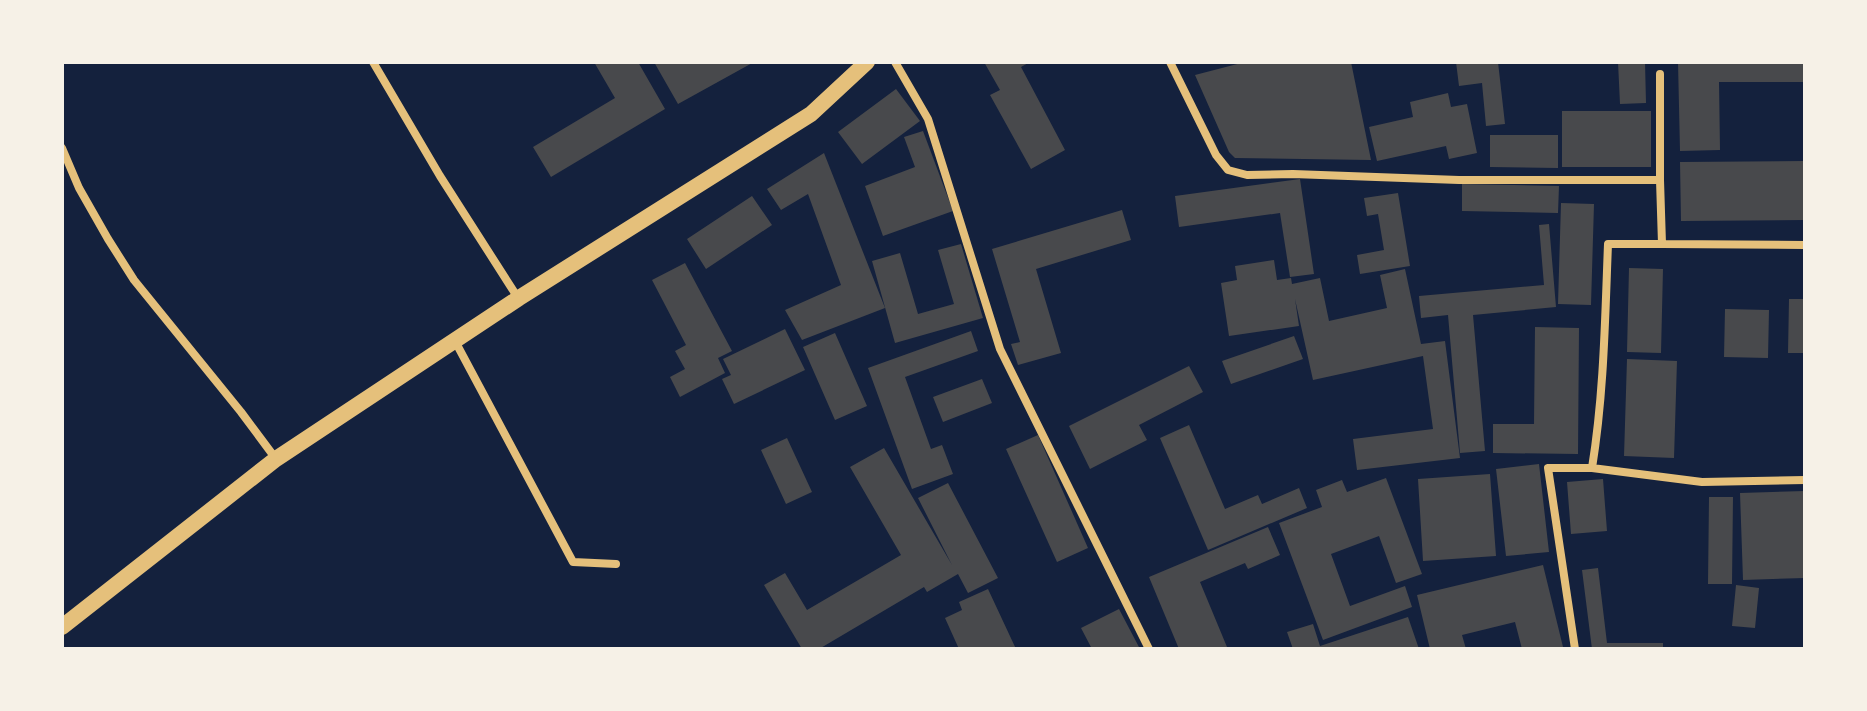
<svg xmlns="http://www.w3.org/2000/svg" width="1867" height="711" font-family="Quicksand,sans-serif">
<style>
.building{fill:#48494c}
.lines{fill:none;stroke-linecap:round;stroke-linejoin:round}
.minor{stroke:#e5c07b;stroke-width:8}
.secondary{stroke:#e5c07b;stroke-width:16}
</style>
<rect width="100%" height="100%" fill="#14213d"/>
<path class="building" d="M594 62H638L665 109 551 177 533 147 615 98Z
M654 62H754L678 104Z
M984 62H1030L1021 67 1065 150 1031 169 990 95 1000 90Z
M1245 62H1351L1371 160 1235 158 1229 152 1195 75Z
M1456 62H1498L1505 124 1486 126 1482 83 1459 86Z
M1618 62H1645L1646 103 1620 104Z
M1678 62H1803V82H1719L1720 150 1680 151Z
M896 89 920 121 862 164 838 132Z
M1448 93 1451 107 1467 104 1477 153 1449 159 1446 146 1377 161 1369 127 1413 117 1410 102Z
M1562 111H1651V167H1562Z
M923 131 953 211 883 236 865 186 915 167 904 137Z
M1490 135H1558V168L1490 167Z
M824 153 885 308 802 340 785 310 841 285 808 194 781 210 767 189Z
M1805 161V220L1681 221 1680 162Z
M1300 179 1314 274 1290 277 1280 213 1179 227 1175 196Z
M1462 184 1559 186 1558 213 1462 211Z
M1398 193 1410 266 1360 274 1357 255 1384 250 1378 214 1367 216 1364 198Z
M752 196 772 225 706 269 687 239Z
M1561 203 1594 204 1591 305 1558 304Z
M1122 210 1131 240 1036 269 1061 353 1018 365 1011 344 1020 342 992 249Z
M1549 224 1556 307 1473 315 1485 451 1460 453 1448 315 1421 318 1419 296 1544 285 1539 225Z
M961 244 983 318 895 343 872 261 900 253 918 314 954 304 938 250Z
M1274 260 1277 280 1291 278 1292 284 1320 278 1329 321 1387 308 1380 275 1405 269 1421 344 1445 341 1460 458 1357 470 1353 439 1433 429 1423 356 1313 380 1295 299 1299 326 1229 336 1221 283 1237 280 1235 266Z
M685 263 732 351 718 358 725 373 680 397 670 377 685 369 675 351 686 345 652 280Z
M1629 268 1663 269 1661 353 1627 352Z
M1789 299H1805V353H1788Z
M1725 309 1769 310 1768 358 1724 357Z
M1535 327 1579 328 1578 454 1493 453V424H1534Z
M785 329 805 370 734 404 722 379 731 375 723 359Z
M971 331 978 351 905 377 931 449 942 445 953 474 912 489 868 368Z
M835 333 867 406 835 420 803 347Z
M1294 336 1303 359 1231 384 1222 361Z
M1627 359 1677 361 1674 458 1624 456Z
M1189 366 1203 392 1139 425 1147 440 1090 469 1069 426Z
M982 379 992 403 943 422 933 397Z
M1189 425 1225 509 1258 495 1262 504 1299 488 1307 508 1208 550 1160 438Z
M1038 435 1088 548 1057 562 1006 449Z
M787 438 812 492 786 504 761 450Z
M884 448 952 565 918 498 948 483 998 578 968 593 958 574 927 592 924 587 819 649H802L764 585 785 573 807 610 901 555 850 467Z
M1539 464 1549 552 1506 556 1496 469Z
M1490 474 1496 556 1423 561 1418 479Z
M1386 478 1422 574 1396 583 1379 536 1331 554 1350 606 1405 586 1412 607 1323 640 1279 523 1322 507 1316 490 1342 480 1347 492Z
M1603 479 1607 531 1571 534 1567 482Z
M1805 491V578L1743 580 1740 493Z
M1709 497H1733L1732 584H1708Z
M1268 527 1280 555 1248 569 1245 563 1200 582 1227 647 1223 649H1179L1149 577Z
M1543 565 1563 647 1522 649 1515 622 1462 635 1466 649H1430L1417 595Z
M1598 568 1607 643H1663V649H1592L1582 570Z
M1736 585 1759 588 1755 628 1732 626Z
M988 589 1016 649H959L945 618 962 610 959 602Z
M1119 609 1140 649H1092L1081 628Z
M1408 617 1419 649H1293L1287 632 1313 624 1320 646Z"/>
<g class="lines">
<path class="minor" d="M373 62 440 176 518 298
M895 62 928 119 1000 349 1149 649
M1170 62 1216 155 1228 170 1247 175 1293 174 1459 180H1660L1662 244 1805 245
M1660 74V180
M62 148 79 188 108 239 134 280 241 412 276 459
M1662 244H1608C1605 319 1604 394 1592 468L1702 482 1805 480
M455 341 573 562 616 564
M1575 649 1548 468H1592"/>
<path class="secondary" d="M62 627 276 459 519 298 811 114 867 62"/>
</g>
<rect width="1867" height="711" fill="none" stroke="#f6f1e7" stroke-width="128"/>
</svg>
